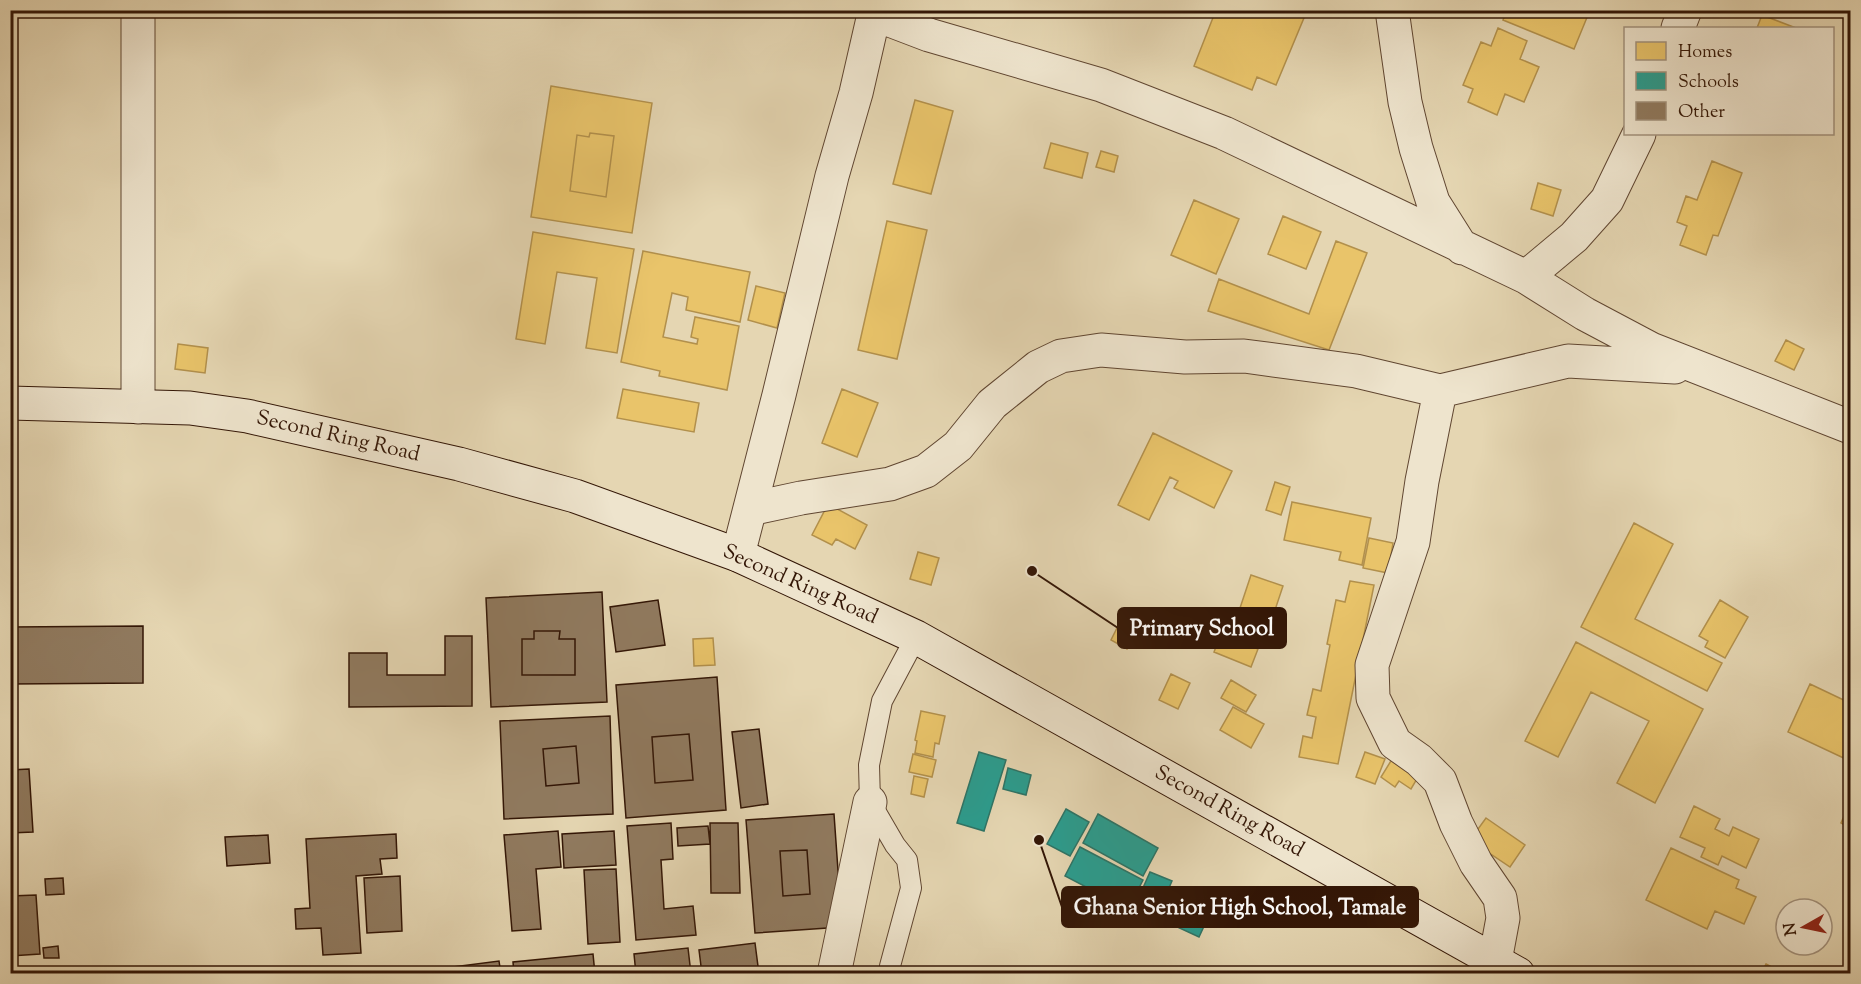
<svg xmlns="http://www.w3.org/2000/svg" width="1861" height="984" font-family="'Sorts Mill Goudy',serif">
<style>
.homes{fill:#e9c46a;stroke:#b2904c;stroke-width:1.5;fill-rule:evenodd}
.schools{fill:#2a9d8f;stroke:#2d7466;stroke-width:1.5}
.building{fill:#907a5f;stroke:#331606;stroke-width:1.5;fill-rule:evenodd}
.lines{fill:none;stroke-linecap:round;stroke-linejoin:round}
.lane-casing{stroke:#604631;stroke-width:22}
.street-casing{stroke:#604631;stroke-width:35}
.secondary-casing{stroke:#331606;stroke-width:35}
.lane{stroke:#eee4cd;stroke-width:20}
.street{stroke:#eee4cd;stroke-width:33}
.secondary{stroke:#eee4cd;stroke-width:33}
.labels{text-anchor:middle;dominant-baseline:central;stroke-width:6;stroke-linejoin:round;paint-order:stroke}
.street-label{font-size:21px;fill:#331606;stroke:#eee4cd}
.leader{fill:none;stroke:#331606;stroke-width:2}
.callout-dot{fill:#331606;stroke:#eee4cd;stroke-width:2}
.callout{fill:#331606;stroke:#331606;stroke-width:2}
.callout-label{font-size:22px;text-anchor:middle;font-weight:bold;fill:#fff}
</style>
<rect width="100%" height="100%" fill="#e5d6b2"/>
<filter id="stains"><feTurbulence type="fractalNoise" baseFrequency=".00333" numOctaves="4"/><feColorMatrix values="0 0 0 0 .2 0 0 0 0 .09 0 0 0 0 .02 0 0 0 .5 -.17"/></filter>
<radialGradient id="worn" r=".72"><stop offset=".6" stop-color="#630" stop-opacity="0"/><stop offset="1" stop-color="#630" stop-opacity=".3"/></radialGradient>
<path class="homes" d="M1216 10H1300L1306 13 1276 85 1257 77 1252 90 1194 66Z
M1507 10H1576L1588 15 1574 49 1503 20Z
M1762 15 1796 28H1757Z
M1498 28 1527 41 1520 59 1539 67 1524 102 1505 94 1497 115 1468 102 1473 89 1463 85 1481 42 1491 46Z
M551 86 652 103 632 233 531 217ZM590 133 614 136 606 197 570 191 577 135 589 137Z
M915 100 953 111 931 194 893 184Z
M590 133 614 136 606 197 570 191 577 135 589 137Z
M1051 143 1088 153 1082 178 1044 168Z
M1101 151 1118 156 1114 172 1096 167Z
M1712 161 1742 173 1718 236 1713 235 1706 255 1680 245 1687 226 1677 222 1686 196 1697 200Z
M1538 183 1561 190 1553 216 1531 209Z
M1194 200 1239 219 1216 274 1171 255Z
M1283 216 1321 232 1306 269 1268 254Z
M887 221 927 230 897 359 858 350Z
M533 232 634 249 617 353 586 348 597 278 557 272 545 344 516 339Z
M1336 241 1367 253 1329 350 1208 311 1219 279 1309 314Z
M643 251 750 272 740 322 686 310 688 297 672 293 663 337 697 344 698 339 691 337 695 317 739 326 727 390 659 376 660 371 621 362Z
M756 286 785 293 777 328 748 320Z
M1786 340 1804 349 1794 370 1775 361Z
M178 344 208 348 205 373 175 369Z
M623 389 699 403 694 432 617 418Z
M842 389 878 403 857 457 822 443Z
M1153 433 1232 471 1214 508 1174 488 1178 481 1170 477 1149 520 1118 505Z
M1275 482 1290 487 1281 515 1266 510Z
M1292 502 1371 518 1362 565 1339 560 1341 552 1284 540Z
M828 504 867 525 855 549 836 539 832 545 812 535Z
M1634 523 1673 544 1635 619 1722 663 1707 691 1581 627Z
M1369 538 1393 543 1388 573 1363 568Z
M918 552 939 558 931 585 910 579Z
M1251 575 1283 586 1267 634 1235 623Z
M1350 581 1374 585 1338 764 1299 757 1303 736 1312 738 1316 717 1307 715 1313 689 1321 691 1330 645 1327 644 1336 600 1345 602Z
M1720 600 1748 617 1725 658 1705 647 1708 641 1699 636Z
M1120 622 1136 630 1127 649 1111 640Z
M1221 634 1258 649 1251 667 1214 652Z
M713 638 715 665 694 666 693 639Z
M1576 642 1703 709 1655 803 1617 783 1649 721 1591 692 1558 757 1525 741Z
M1171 674 1190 683 1178 709 1159 700Z
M1231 680 1256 695 1246 712 1221 698Z
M1810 684 1850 703V761L1788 732Z
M1233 707 1264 724 1251 748 1220 730Z
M921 711 945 716 939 744 935 743 933 757 915 753 917 741 915 740Z
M1365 752 1385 759 1375 784 1356 777Z
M913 754 936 760 932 777 909 772Z
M1394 756 1421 772 1411 789 1399 781 1395 787 1381 777Z
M914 776 928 779 924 797 911 794Z
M1850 803V828L1841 823Z
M1694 806 1720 819 1715 829 1729 836 1733 827 1759 839 1746 868 1722 856 1718 865 1701 857 1705 848 1680 837Z
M1486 818 1525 845 1510 867 1470 840Z
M1671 848 1739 880 1736 888 1756 897 1744 924 1715 911 1707 929 1646 900Z
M1766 964 1785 974H1761Z"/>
<path class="schools" d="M979 752 1006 760 984 831 957 823Z
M1008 768 1031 775 1026 795 1003 789Z
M1066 809 1089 822 1070 856 1047 844Z
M1098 814 1158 848 1143 876 1083 843Z
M1080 847 1143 880 1128 909 1065 876Z
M1150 872 1172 881 1157 915 1135 906Z
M1175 893 1211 911 1199 937 1162 920Z"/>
<path class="building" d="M602 592 607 702 491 707 486 598ZM534 631H560L559 639H575V675H522V639H534Z
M658 600 665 645 616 652 610 607Z
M143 626V683L10 684V627Z
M534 631H560L559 639H575V675H522V639H534Z
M445 636H472V706L349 707V653H387V675H445Z
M717 677 726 810 626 818 616 685ZM689 734 693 780 655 783 652 737Z
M610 716 613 814 504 819 500 721ZM576 746 579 783 546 786 543 749Z
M759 729 768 804 741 808 732 732Z
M689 734 693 780 655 783 652 737Z
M576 746 579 783 546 786 543 749Z
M29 769 33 832 10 833V770Z
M834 814 842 927 755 933 746 820ZM807 850 810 894 783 896 780 851Z
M671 823 673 859 661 860 664 909 693 906 696 935 636 940 627 826Z
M710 823H738L740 893H711Z
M708 826 710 844 678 846 677 828Z
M558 831 561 867 536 869 541 929 512 931 504 835Z
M614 831 616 865 564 868 562 834Z
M396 834 397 858 380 859 382 874 356 876 361 953 323 955 321 928 296 929 295 909 310 908 306 839Z
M268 835 270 863 227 866 225 837Z
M807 850 810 894 783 896 780 851Z
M616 869 620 942 588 944 584 870Z
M400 876 402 931 367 933 364 878Z
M63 878 64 894 46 895 45 879Z
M36 895 40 954 10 956V896Z
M755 943 759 974H702L699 950Z
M58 946 59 958H44L43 948Z
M688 948 691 974H636L634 954Z
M593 954 595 974H514L513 962Z
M499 961 501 974H430V970Z
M299 970V974H242Z"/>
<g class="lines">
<g class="lane-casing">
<path id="lane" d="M891 974 890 966 911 888 907 860 895 845 870 802 869 765 882 701 916 637"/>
</g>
<g class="street-casing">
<path id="street" d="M1392 10 1405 102 1416 148 1433 202 1462 248
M874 14 929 35 1101 85 1224 133 1526 277 1585 314 1651 349 1850 427
M1678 28 1685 10
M1526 277 1574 237 1607 200 1639 134
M1440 391 1422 481 1413 542 1372 665 1373 698 1395 743 1419 760 1440 781 1456 823 1476 863 1500 898 1503 918 1495 961
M138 407V10
M750 509 801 498 890 484 926 471 958 446 992 404 1038 367 1061 356 1101 350 1185 357 1244 356 1356 371 1440 391 1568 361 1675 367
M738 555 779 395 832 176 856 93 875 10
M834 974 870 802"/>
</g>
<g class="secondary-casing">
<path id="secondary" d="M10 403 190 408 247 416 459 464 575 496 738 555 916 637 1518 974"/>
</g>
<use href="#lane" class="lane"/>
<use href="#street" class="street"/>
<use href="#secondary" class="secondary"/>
</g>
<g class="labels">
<g class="street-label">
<text transform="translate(338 437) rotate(13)">Second Ring Road</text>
<text transform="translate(800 585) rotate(24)">Second Ring Road</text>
<text transform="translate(1229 812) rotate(29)">Second Ring Road</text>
</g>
</g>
<path class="leader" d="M1032 571L1118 628M1039 840L1062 907"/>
<g class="callout-dot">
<circle cx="1032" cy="571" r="6"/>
<circle cx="1039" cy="840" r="6"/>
</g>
<g class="callout">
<rect x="1118" y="608" width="168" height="40" rx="6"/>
<rect x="1062" y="887" width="356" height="40" rx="6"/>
</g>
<g class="callout-label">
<text x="1202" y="635">Primary School</text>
<text x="1240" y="914">Ghana Senior High School, Tamale</text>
</g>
<rect width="1861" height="984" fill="none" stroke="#e5d6b2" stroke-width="36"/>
<rect x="12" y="12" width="1837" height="960" fill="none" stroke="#331606" stroke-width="3"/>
<rect x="18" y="18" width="1825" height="948" fill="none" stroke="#331606" stroke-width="1.5"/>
<rect x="1624" y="27" width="210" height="108" fill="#eee4cd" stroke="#a3927d" stroke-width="1.5"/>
<rect x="1636" y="42" width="30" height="18" fill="#e9c46a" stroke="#a3927d" stroke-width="1.5"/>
<text x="1678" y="57" font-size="18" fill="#331606">Homes</text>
<rect x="1636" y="72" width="30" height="18" fill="#2a9d8f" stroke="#a3927d" stroke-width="1.5"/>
<text x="1678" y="87" font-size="18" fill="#331606">Schools</text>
<rect x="1636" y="102" width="30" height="18" fill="#907a5f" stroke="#a3927d" stroke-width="1.5"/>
<text x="1678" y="117" font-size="18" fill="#331606">Other</text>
<g transform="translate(1804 927) rotate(261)"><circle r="28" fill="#eee4cd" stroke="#a3927d" stroke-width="1.5"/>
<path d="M0-4.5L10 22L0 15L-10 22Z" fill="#8f2418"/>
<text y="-9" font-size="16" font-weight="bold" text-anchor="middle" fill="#331606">N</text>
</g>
<rect width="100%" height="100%" filter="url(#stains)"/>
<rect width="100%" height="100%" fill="url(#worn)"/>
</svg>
